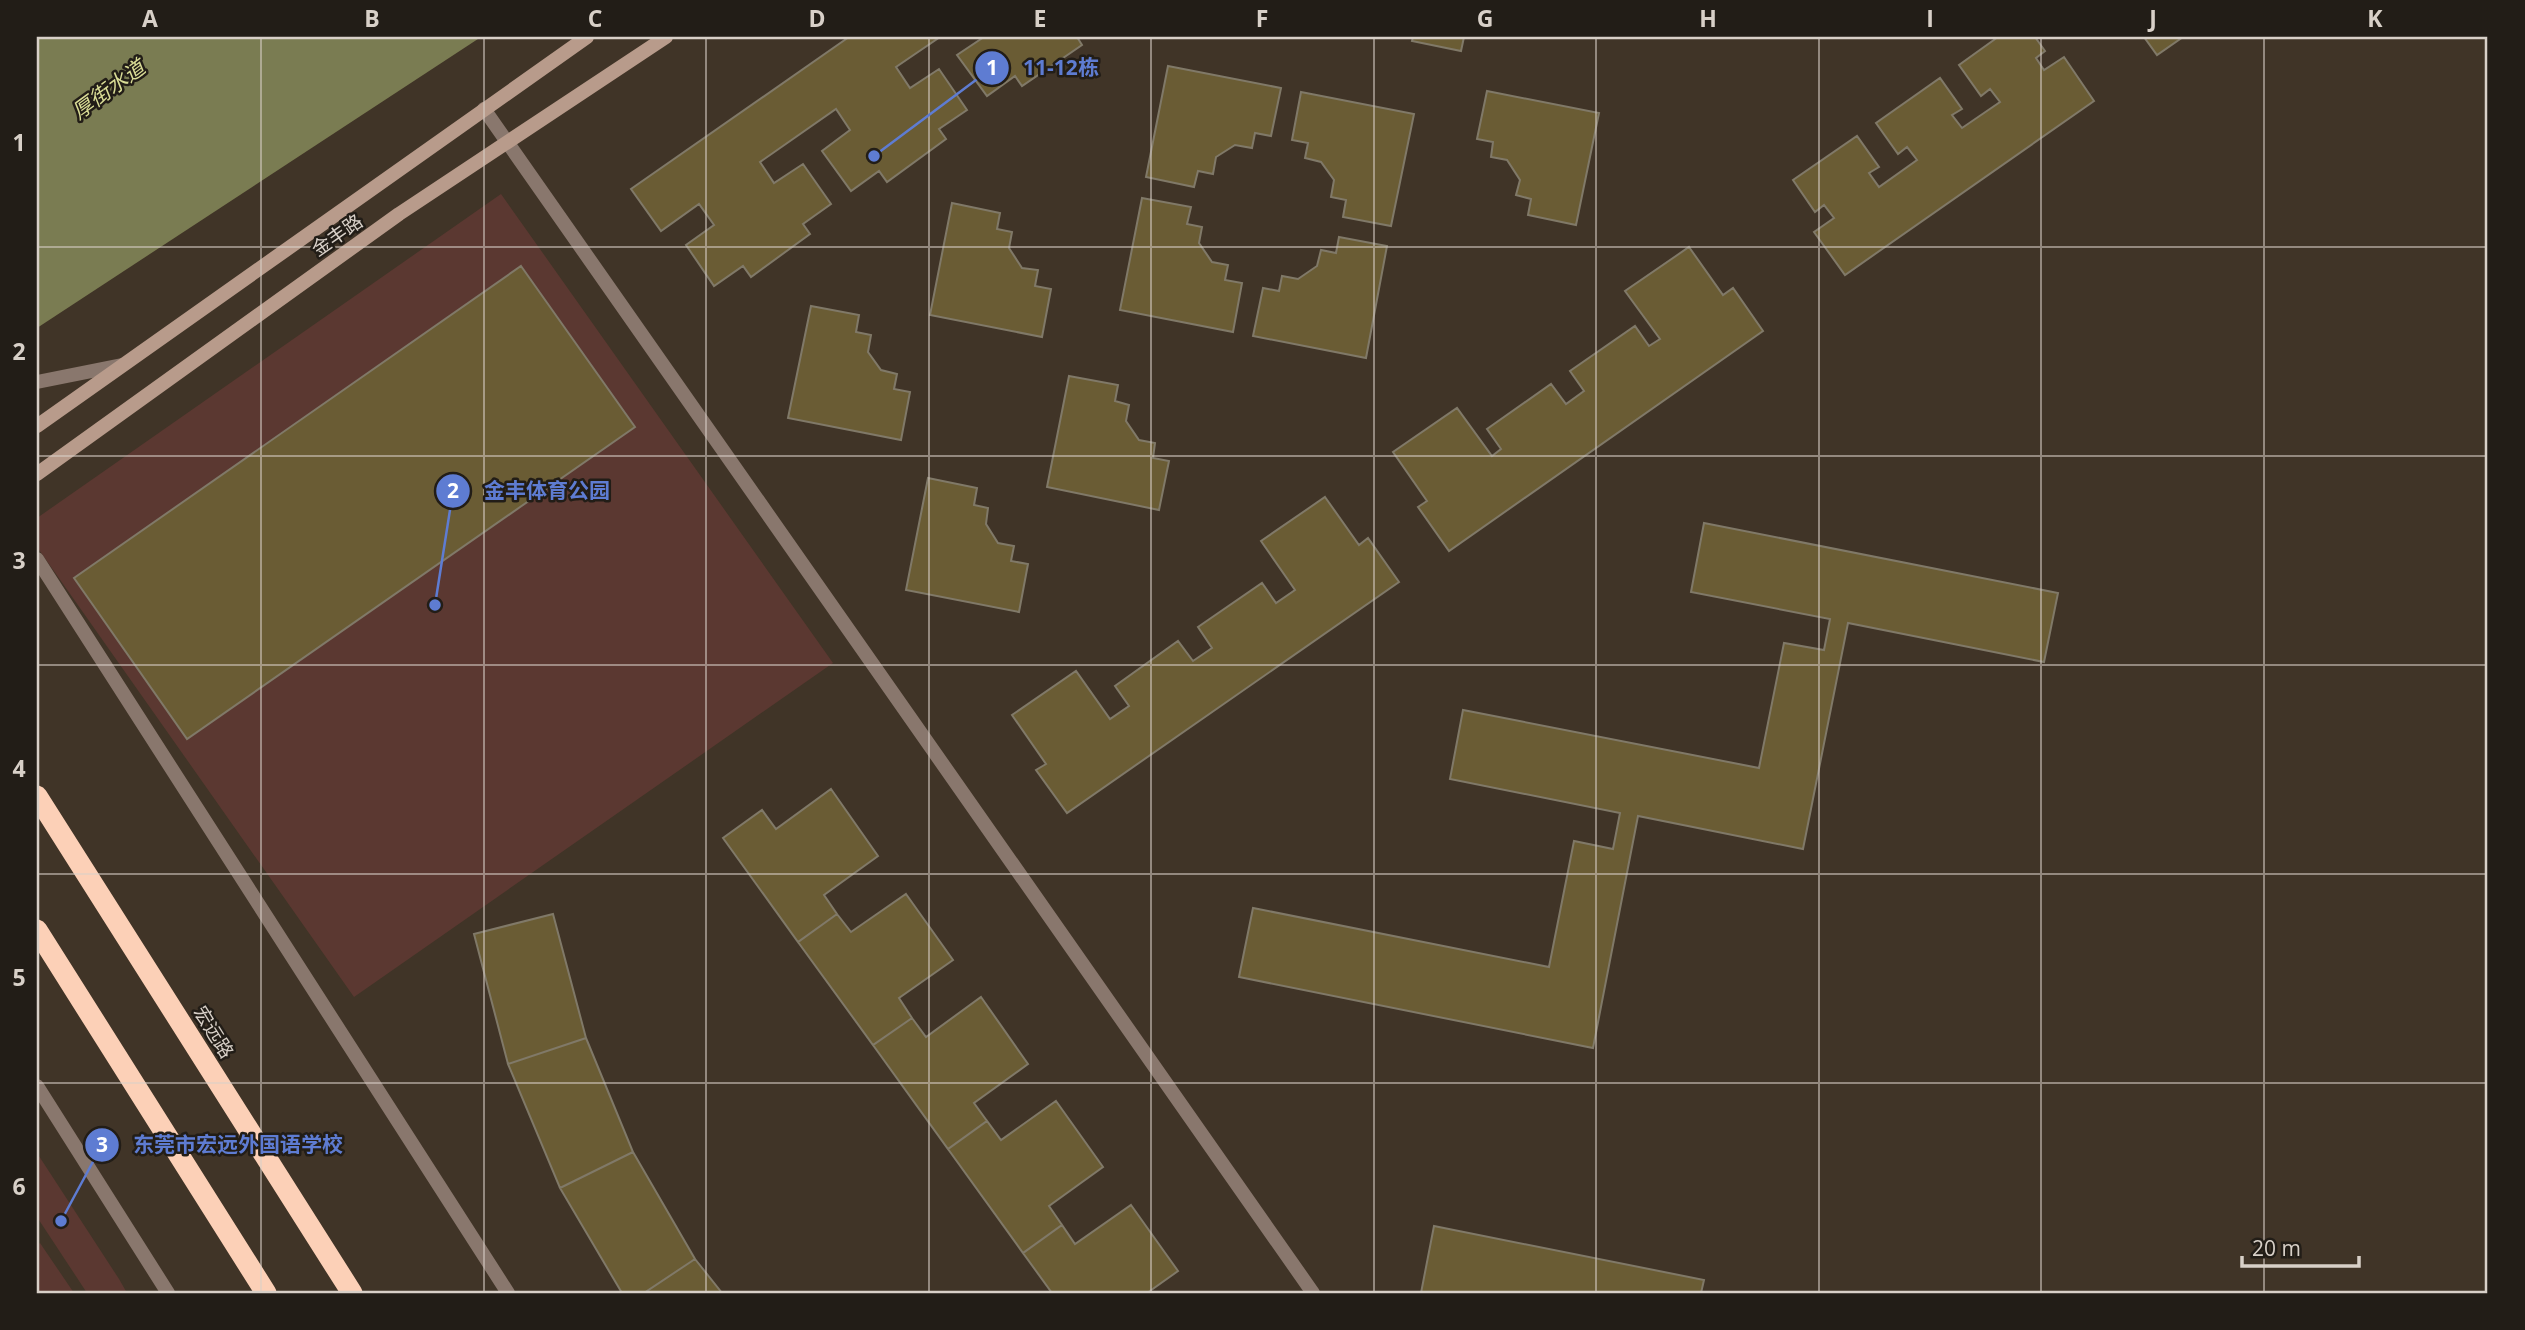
<svg xmlns="http://www.w3.org/2000/svg" width="2525" height="1330" font-family="'Open Sans','Noto Sans SC',sans-serif">
<style>
.green{fill:#5b3831}
.water{fill:#7a7c52}
.building{fill:#6a5c34;stroke:#807968;stroke-width:2}
.lines{fill:none;stroke-linecap:round;stroke-linejoin:round}
.lane{stroke:#89776d;stroke-width:14}
.street{stroke:#89776d;stroke-width:14}
.secondary{stroke:#b89b8b;stroke-width:14}
.highway{stroke:#fcd0b7;stroke-width:21}
.grid{fill:none;stroke:#d8d0c8;stroke-width:2;stroke-opacity:0.55}
.labels{text-anchor:middle;dominant-baseline:central;stroke-width:5;stroke-linejoin:round;paint-order:stroke}
.street-label{font-size:19px;fill:#d8d0c8;stroke:#221d17}
.water-label{font-size:21px;font-style:italic;fill:#dadd96;stroke:#221d17}
.leader{fill:none;stroke:#5e7cd2;stroke-width:2.5}
.callout-dot{fill:#5e7cd2;stroke:#221d17;stroke-width:2.5}
.mark-label{font-size:21px;text-anchor:middle;font-weight:bold;fill:#fff}
.callout-label{font-size:21px;text-anchor:middle;font-weight:bold;fill:#5e7cd2;stroke:#221d17;stroke-width:5;stroke-linejoin:round;paint-order:stroke}
.neatline{fill:none;stroke:#d8d0c8;stroke-width:2.5}
.grid-label{font-size:23px;text-anchor:middle;font-weight:bold;fill:#d8d0c8}
</style>
<rect width="100%" height="100%" fill="#403427"/>
<path class="green" d="M501 194 833 663 354 997 37 547V518Z
M37 1153 119 1279 127 1293H87L37 1217Z
M40 1243 74 1293H37V1245Z"/>
<path class="water" d="M37 37H481L37 328Z"/>
<path class="building" d="M849 37H940L896 67 910 88 939 69 967 110 939 129 946 139 887 182 879 171 851 191 822 151 850 130 836 109 760 162 774 183 803 164 831 204 803 224 810 234 751 277 743 266 714 286 686 245 714 225 699 204 661 231 631 189Z
M984 37H1077L1082 45 1022 86 1015 76 987 96 957 55Z
M1413 37H1464L1461 51 1412 41Z
M1998 37H2035L2045 51 2036 58 2044 70 2064 57 2094 101 1845 275 1814 232 1834 218 1824 205 1815 212 1793 180 1857 136 1879 167 1869 173 1879 187 1917 160 1907 147 1898 154 1876 123 1940 78 1962 109 1952 115 1962 128 2000 102 1990 89 1981 96 1959 65Z
M2144 37H2183L2157 55Z
M1168 66 1281 88 1271 136 1255 133 1252 148 1235 145 1216 157 1213 174 1198 171 1194 187 1146 177Z
M1487 91 1599 113 1576 225 1528 215 1531 199 1516 195 1520 180 1507 160 1491 157 1493 142 1477 139Z
M1301 92 1414 114 1391 226 1343 217 1346 200 1331 197 1334 180 1321 162 1305 158 1308 143 1292 140Z
M1142 198 1191 207 1187 224 1202 227 1199 243 1212 262 1228 265 1225 280 1242 283 1233 332 1120 310Z
M952 203 1000 213 997 229 1012 232 1009 248 1022 268 1038 270 1035 286 1051 289 1042 337 930 315Z
M1339 237 1387 246 1366 358 1253 336 1263 288 1279 291 1282 276 1298 279 1317 266 1321 250 1336 253Z
M1689 247 1723 295 1733 288 1763 331 1449 551 1418 507 1427 501 1393 452 1457 408 1492 456 1501 449 1487 429 1551 384 1566 404 1584 391 1570 371 1635 326 1649 346 1660 339 1625 291Z
M521 266 635 427 187 739 74 578Z
M811 306 859 315 856 332 871 335 868 352 881 370 897 374 894 389 910 392 901 440 788 418Z
M1069 376 1118 385 1115 401 1129 405 1126 421 1139 440 1155 443 1153 458 1169 461 1159 510 1047 487Z
M928 478 977 488 974 505 988 508 986 524 998 543 1014 546 1011 561 1028 564 1019 612 906 590Z
M1325 497 1359 545 1368 538 1399 582 1067 813 1036 770 1046 764 1012 715 1076 671 1110 719 1129 706 1115 686 1178 641 1193 661 1212 648 1198 627 1262 583 1276 603 1295 590 1261 541Z
M1704 523 2058 593 2044 662 1848 623 1803 849 1638 816 1593 1048 1239 977 1253 908 1549 967 1574 841 1613 849 1620 813 1450 779 1463 710 1759 768 1784 643 1824 650 1830 619 1691 592Z
M831 789 878 856 824 895 837 914 798 942 723 838 762 810 776 829Z
M906 894 953 960 899 998 912 1018 873 1045 798 942 837 914 851 932Z
M553 914 586 1038 508 1064 474 934Z
M981 997 1028 1064 974 1103 987 1121 948 1149 873 1045 912 1018 926 1037Z
M586 1038 633 1152 560 1188 508 1064Z
M1056 1101 1103 1167 1049 1206 1062 1225 1023 1253 948 1149 987 1121 1001 1140Z
M633 1152 695 1259 644 1293H622L560 1188Z
M1131 1205 1178 1271 1147 1293H1052L1023 1253 1062 1225 1075 1244Z
M1434 1226 1704 1280 1701 1293H1421Z
M695 1259 722 1293H644Z"/>
<g class="lines">
<path class="lane" d="M37 559 508 1293"/>
<path class="street" d="M484 109 1313 1293
M37 382 122 365
M37 1086 168 1293"/>
<path class="secondary" d="M37 426 587 37
M37 474 399 214 666 37"/>
<path class="highway" d="M37 796 352 1293
M37 930 266 1293"/>
</g>
<path class="grid" d="M261 37V1293M484 37V1293M706 37V1293M929 37V1293M1151 37V1293M1374 37V1293M1596 37V1293M1819 37V1293M2041 37V1293M2264 37V1293M37 247H2488M37 456H2488M37 665H2488M37 874H2488M37 1083H2488"/>
<g class="labels">
<g class="street-label">
<text transform="translate(337 235) rotate(-35)">金丰路</text>
<text transform="translate(214 1032) rotate(58)">宏远路</text>
</g>
<g class="water-label">
<text transform="translate(108 89) rotate(-36)">厚街水道</text>
</g>
</g>
<path class="leader" d="M874 156L992 68M435 605L453 491M61 1221L102 1145"/>
<g class="callout-dot">
<circle cx="874" cy="156" r="7"/>
<circle cx="435" cy="605" r="7"/>
<circle cx="61" cy="1221" r="7"/>
<circle cx="992" cy="68" r="18"/>
<circle cx="453" cy="491" r="18"/>
<circle cx="102" cy="1145" r="18"/>
</g>
<g class="mark-label">
<text x="992" y="75">1</text>
<text x="453" y="498">2</text>
<text x="102" y="1152">3</text>
</g>
<g class="callout-label">
<text x="1061" y="75">11-12栋</text>
<text x="547" y="498">金丰体育公园</text>
<text x="238" y="1152">东莞市宏远外国语学校</text>
</g>
<rect width="2525" height="1330" fill="none" stroke="#221d17" stroke-width="77"/>
<path d="M2242 1256v10h117v-10" fill="none" stroke="#d8d0c8" stroke-width="3.5"/>
<text x="2252" y="1256" font-size="21" fill="#d8d0c8" stroke="#221d17" stroke-width="5" paint-order="stroke">20 m</text>
<rect x="38" y="38" width="2448" height="1254" class="neatline"/>
<g class="grid-label">
<text x="150" y="27">A</text>
<text x="372" y="27">B</text>
<text x="595" y="27">C</text>
<text x="817" y="27">D</text>
<text x="1040" y="27">E</text>
<text x="1262" y="27">F</text>
<text x="1485" y="27">G</text>
<text x="1708" y="27">H</text>
<text x="1930" y="27">I</text>
<text x="2153" y="27">J</text>
<text x="2375" y="27">K</text>
<text x="19" y="151">1</text>
<text x="19" y="360">2</text>
<text x="19" y="569">3</text>
<text x="19" y="777">4</text>
<text x="19" y="986">5</text>
<text x="19" y="1195">6</text>
</g>
</svg>
